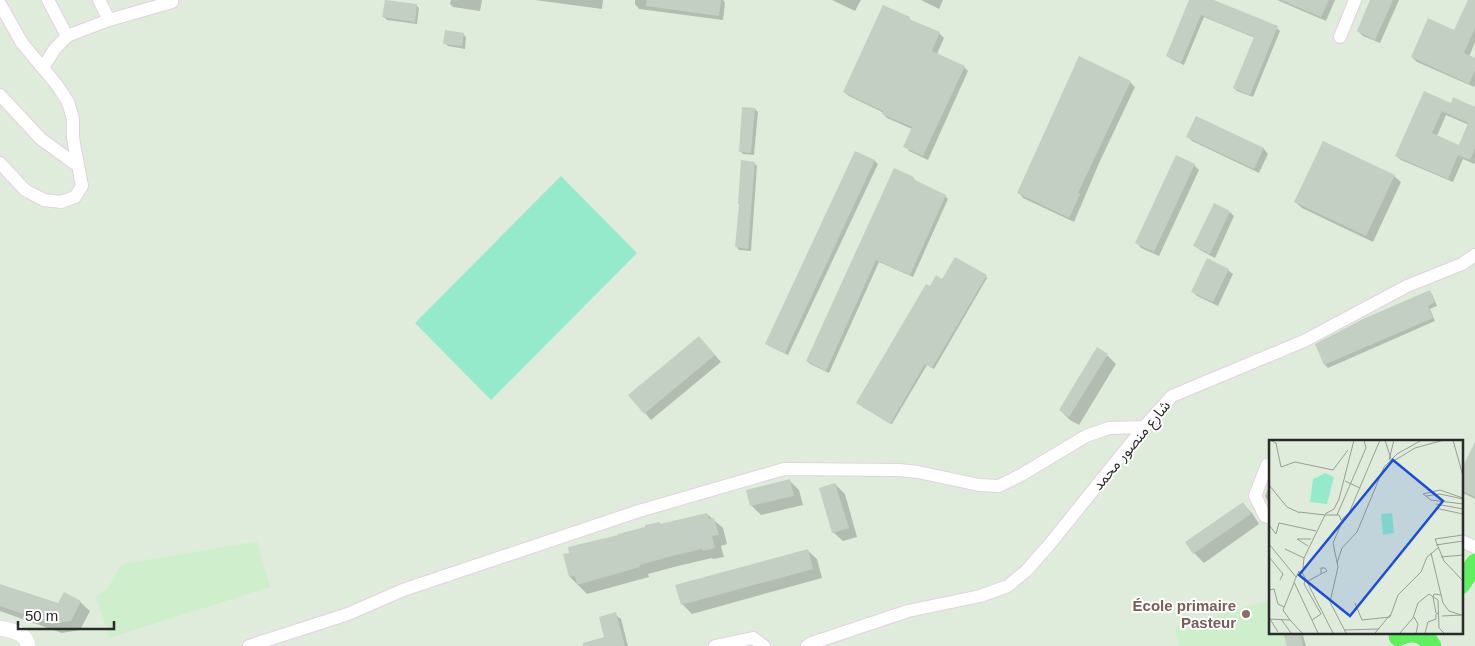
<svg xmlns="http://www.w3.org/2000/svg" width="1475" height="646" font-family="Helvetica,'Noto Sans Arabic',sans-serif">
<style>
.education{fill:#cfeecc}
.pitch{fill:#95eacc}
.shadow{fill:#0003;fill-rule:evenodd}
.building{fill:#c3cfc2;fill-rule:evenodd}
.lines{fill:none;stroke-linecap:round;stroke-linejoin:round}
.minor-casing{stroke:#e3d1e2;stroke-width:14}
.tertiary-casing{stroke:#e3d1e2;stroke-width:16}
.primary-casing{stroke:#fff;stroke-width:20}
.minor{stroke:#fff;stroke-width:12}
.tertiary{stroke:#fff;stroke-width:15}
.primary{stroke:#5ef05e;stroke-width:19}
.education-dot{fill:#8d6e63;stroke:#fff;stroke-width:2}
.labels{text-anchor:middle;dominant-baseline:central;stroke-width:4;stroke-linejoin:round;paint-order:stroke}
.street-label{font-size:15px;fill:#2a2a2a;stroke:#fff}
.education-label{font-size:15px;font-weight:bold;fill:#785e54;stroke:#fff;text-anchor:end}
.inset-road{fill:none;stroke:#979e95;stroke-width:1}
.view{fill:#1d4ed8;fill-opacity:0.15;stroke:#1d4ed8;stroke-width:2.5}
.inset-edge{fill:none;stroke:#2a2a2a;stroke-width:2.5}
</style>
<rect width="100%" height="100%" fill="#dfecdc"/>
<path class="education" d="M257 541 270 587 109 638 96 597 107 589 122 564Z
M1270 600V632H1300L1303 646H1179L1175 627Z"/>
<path class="pitch" d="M561 176 637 253 491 400 415 323Z"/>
<path class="shadow" d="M451 0H482L480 11 453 7 450 4Z
M535 0H603L602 9Z
M635 0H723L725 3 723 20 639 9 635 4Z
M832 0H861L855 11Z
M921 0H943L939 9Z
M1191 0H1211L1277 28 1280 31 1253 97 1237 91 1234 88 1255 38 1204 17 1184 65 1171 59 1168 56Z
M1277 0H1335L1326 21Z
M1372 0H1399L1380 43 1363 36 1358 31Z
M1469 0H1475V42L1469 57 1475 60V84L1474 87 1417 62 1412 57 1455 32Z
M416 5 419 8 417 24 387 20 384 17Z
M909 18 912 22 939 33 944 38 937 54 964 67 968 71 928 160 909 151 905 146 912 129 887 118 883 114 884 113 849 96 844 92Z
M463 34 466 37 465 49 448 46 445 43Z
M1130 82 1135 87 1100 161 1074 222 1023 198 1019 193Z
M1424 92 1451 105 1475 108V163L1474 164 1463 159 1453 182 1401 160 1396 156ZM1446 115 1469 125 1459 146 1437 136Z
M755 109 758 112 754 155 743 154 740 151Z
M1196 117 1264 149 1268 154 1259 173 1192 141 1187 136Z
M856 152 875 161 878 164 788 355 769 346 766 344Z
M754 163 757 166 751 251 739 250 737 247Z
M1194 165 1199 170 1159 256 1141 248 1137 243Z
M1394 176 1401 182 1373 242 1302 208 1295 202Z
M913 178 916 181 945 196 948 199 913 277 879 262 829 373 810 364 807 361Z
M1230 212 1234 216 1215 258 1200 250 1195 246Z
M1228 270 1233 274 1218 306 1197 296 1193 292Z
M986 276 987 278 934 369 927 365 892 424 858 404 943 281Z
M1429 291 1432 294 1437 306 1430 309 1435 321 1328 368 1325 365 1316 345Z
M705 344 721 362 651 420 645 413Z
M1107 355 1116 364 1079 425 1070 420 1060 410Z
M1475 445V499L1461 492V473Z
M790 481 799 490 803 505 761 515 751 505Z
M835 484 845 494 857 537 843 541 833 532Z
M1270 484V505L1265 496Z
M1243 504 1252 513 1259 524 1204 563 1194 553 1187 543Z
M707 514 723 528 727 544 721 546 724 557 713 559 712 558 678 566 648 574 649 577 587 594 570 577 620 536 659 523 661 525Z
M807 550 817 559 822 578 692 614 682 604Z
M0 586 59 604 80 602 90 611 80 630 62 633 0 611Z
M615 614 621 619 628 646H589L606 638Z
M1284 632H1302L1306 646H1288Z"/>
<path class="building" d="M385 0 417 4 415 22 382 17Z
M646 0H721L719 16 646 6Z
M1189 0H1214L1278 26 1250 95 1233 88 1254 37 1201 15 1181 63 1166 56Z
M1281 0H1329L1321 17Z
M1370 0H1393L1375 40 1357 31Z
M1468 0H1475V28L1464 53 1475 58V70L1469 84 1411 57 1428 18 1454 30Z
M883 5 910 17 909 19 940 32 932 51 965 66 923 156 903 147 912 127 882 114 883 111 843 92Z
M445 30 464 33 462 46 443 44Z
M1079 56 1131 81 1078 193 1080 194 1069 218 1017 193Z
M1424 91 1451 103 1453 97 1475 107V148L1470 160 1458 155 1448 179 1395 156ZM1442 111 1468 123 1459 145 1432 133Z
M742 107 755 108 751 153 739 152Z
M1196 116 1264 148 1254 169 1186 137Z
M1323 141 1395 175 1366 236 1294 202Z
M855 151 875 160 785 353 765 344Z
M1176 155 1195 164 1154 252 1135 243Z
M741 160 755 162 748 249 735 247 739 204H738Z
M894 168 914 177 913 179 946 195 910 275 876 260 826 371 806 361Z
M1214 203 1230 211 1210 254 1193 246Z
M955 257 987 275 932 368 925 364 890 424 856 403 926 284 930 286 936 275 942 279Z
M1207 258 1229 269 1213 302 1191 292Z
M1430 290 1435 302 1428 306 1433 318 1324 365 1315 344 1363 319Z
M699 336 715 355 644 414 628 395Z
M1097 347 1108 354 1069 417 1059 410Z
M1475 442V497L1461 490V470Z
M790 479 794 496 750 506 746 490Z
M835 483 849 528 832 533 819 488Z
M1243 502 1251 514 1193 554 1185 542Z
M707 513 709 519 714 518 719 535 712 536 715 548 703 551 702 549 668 557 640 565V567L577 585 575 576 569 577 563 554 569 553 568 547 618 535V534L645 527V525L660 522V524Z
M808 549 813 569 681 605 675 585Z
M0 584 58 603 64 592 81 601 71 621 52 624 0 606Z
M616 612 625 646H583V643L604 637 599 617Z
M1283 632H1300L1303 646H1287Z"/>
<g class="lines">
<g class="minor-casing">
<path id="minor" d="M48 0 67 36
M99 0 109 20
M0 4 22 43 57 85 68 102 73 119V138L82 186 75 197 61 202 44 200 25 190 0 163
M1340 37 1355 0
M43 68 54 50 67 36 109 20 172 2
M0 95 41 139 78 166
M1270 466 1267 465 1255 496 1265 516 1270 518
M1461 541 1475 547
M249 646 348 614 403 590 639 511 784 469 899 470 918 472 979 485 999 486 1021 475 1086 436 1109 428 1144 427
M715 646 753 638 764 646
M807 646 812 643 908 611 980 596 1008 586 1027 570 1049 545 1144 427 1172 396 1304 341 1407 286 1462 264 1475 255"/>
</g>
<g class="tertiary-casing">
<path id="tertiary" d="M0 628C12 631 26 632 28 646"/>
</g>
<g class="primary-casing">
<path id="primary" d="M1461 585 1475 563
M1398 637C1411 630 1424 632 1432 646"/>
</g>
<use href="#minor" class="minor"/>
<use href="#tertiary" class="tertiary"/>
<use href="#primary" class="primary"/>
</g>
<circle class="education-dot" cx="1246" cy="614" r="5"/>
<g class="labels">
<g class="street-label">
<text transform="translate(1131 445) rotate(-50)">شارع منصور محمد</text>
</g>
<g class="education-label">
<text x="1236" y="605">École primaire<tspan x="1236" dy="17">Pasteur</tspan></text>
</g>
</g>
<g transform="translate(1269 440)">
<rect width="194" height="194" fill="#dfecdc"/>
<path d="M56 33 65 37 58 64 41 62 44 39ZM123 73 125 93 114 95 112 74Z" fill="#95eacc"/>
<path class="inset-road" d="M116 0 123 22 146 8 175 0M184 0 194 36M3 1 7 3 12 27 26 22 64 30 79 10M120 20 125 0M76 41 91 48M0 45 18 67 31 73M157 56 171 54 194 59M194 58 171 50 154 54 162 60 194 64M167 64 194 69M166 68 194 74M30 72 56 75 35 118 34 128M56 74 65 69 70 59 85 0M56 75H70L73 82 64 103 69 127 61 162 77 193M68 75 97 8 95 0M72 80 80 73 111 0M0 85 7 94 10 83 47 91M194 95 166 99 175 121 194 141M0 104 27 137M167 105 194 101M39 106 28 99H42M16 109 35 118M162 113 174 163 180 171 192 175M0 117 14 134 11 140M172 117 194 115M68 123 73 108 88 92 115 27 128 14 153 0M30 131 25 142 49 193M29 132H33L64 193M36 140 35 144 52 174 43 180M37 142 52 134 58 131 56 128H52V134M0 150 5 149 9 164 15 167M86 163 93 180 121 177 129 155 152 132 158 117 169 108M170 174 167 173 164 157 165 154 172 155M173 176 193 175M145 177 149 184 147 193M0 179 21 180 33 193M1 179 9 192M12 179 22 193M21 180 14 170 25 143M75 190 110 189M106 193 121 175M131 193 144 178 149 163 160 154 169 160 170 188 175 193M156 193 159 182 167 179V174"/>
<path class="view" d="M124 20 174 61 81 176 30 135Z"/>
<rect width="194" height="194" class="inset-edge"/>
</g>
<path d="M18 621v8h96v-8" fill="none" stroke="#2a2a2a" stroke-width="2.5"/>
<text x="25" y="621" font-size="15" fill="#2a2a2a" stroke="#ffffff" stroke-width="4" paint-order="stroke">50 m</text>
</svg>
